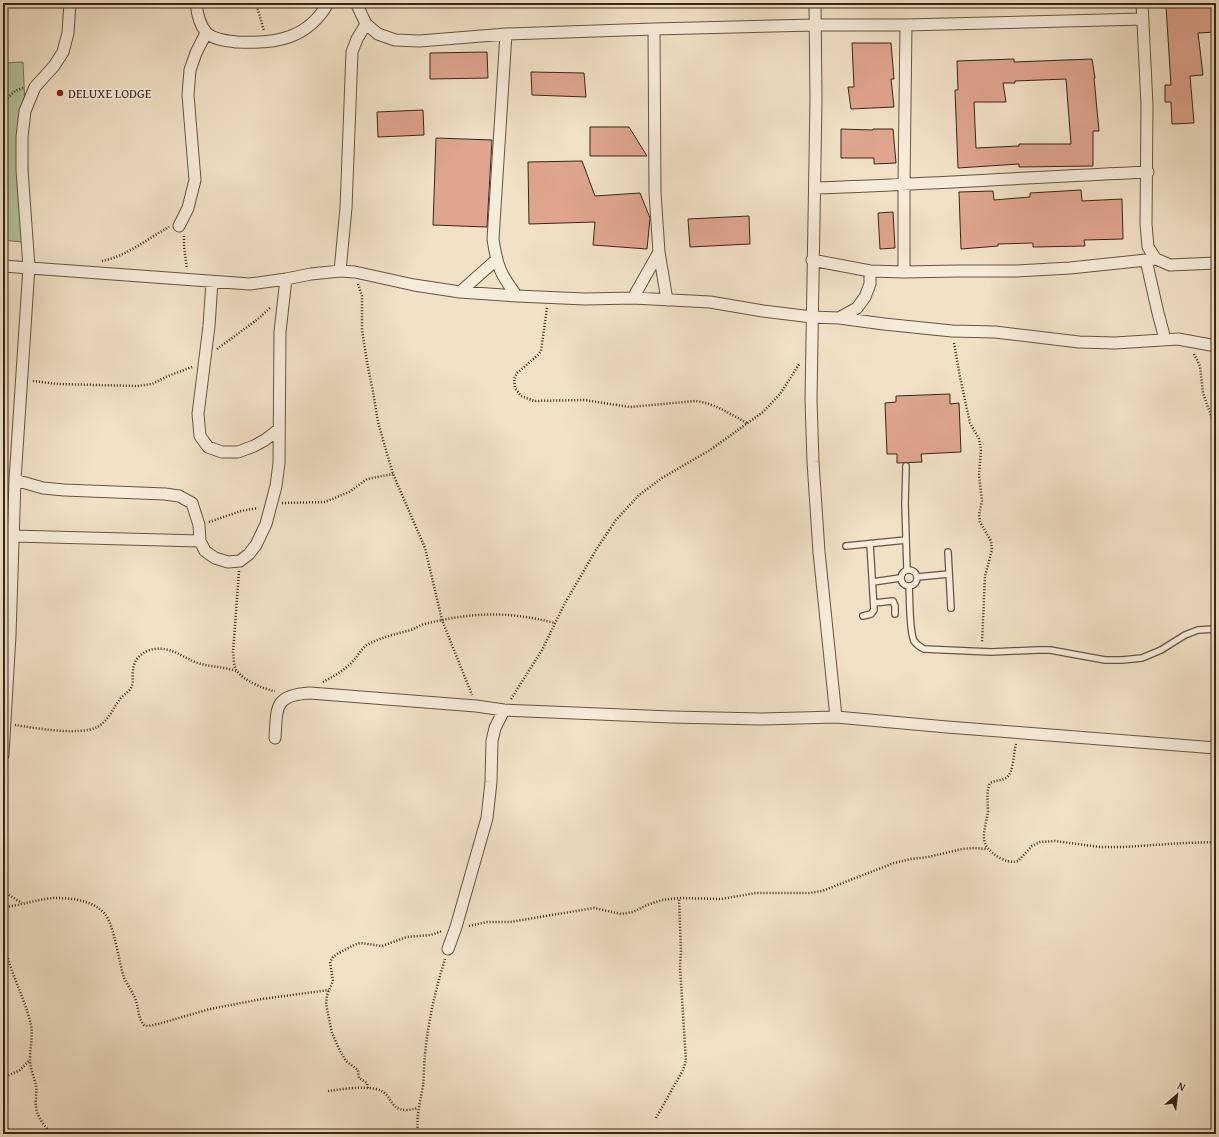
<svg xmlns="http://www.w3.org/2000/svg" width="1219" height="1137" font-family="'Gentium Book Plus',serif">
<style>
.green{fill:#b3c49a;stroke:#767458}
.building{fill:#dfa58e;stroke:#392516;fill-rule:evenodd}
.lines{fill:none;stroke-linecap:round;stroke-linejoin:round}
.service-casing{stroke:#675442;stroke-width:8}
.minor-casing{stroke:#675442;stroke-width:13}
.path{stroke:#392516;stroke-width:2.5;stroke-dasharray:1 2;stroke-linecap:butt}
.service{stroke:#f6ecda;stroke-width:5.5}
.minor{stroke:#f6ecda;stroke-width:11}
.poi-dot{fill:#8f2418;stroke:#f6ecda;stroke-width:1.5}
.labels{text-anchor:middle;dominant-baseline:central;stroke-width:3.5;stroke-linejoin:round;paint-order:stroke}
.poi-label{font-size:13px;fill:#392516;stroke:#f6ecda;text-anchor:start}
</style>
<rect width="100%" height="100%" fill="#f1e1c6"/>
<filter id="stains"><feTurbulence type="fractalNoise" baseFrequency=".005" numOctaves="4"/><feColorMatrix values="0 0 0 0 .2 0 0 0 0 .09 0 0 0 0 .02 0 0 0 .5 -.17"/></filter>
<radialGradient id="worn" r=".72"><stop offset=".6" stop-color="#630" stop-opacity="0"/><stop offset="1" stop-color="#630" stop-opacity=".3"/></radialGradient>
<path class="green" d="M23 62 31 243 3 240V63Z"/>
<path class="building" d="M1216 4V32L1198 33 1203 75 1190 76 1194 123 1172 124 1171 102H1165V85H1171L1166 6Z
M852 43H891L894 79H891L894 107 851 109 848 87H854Z
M487 52 488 78 430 79V53Z
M1014 59V62L1092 59 1095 78H1094L1099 131H1093V166L1019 167V164L958 168 955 90H958L957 61ZM1066 79 1071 144H1019V146L976 148 974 102H1006L1003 83H1015V81Z
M531 72 584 73 586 97 532 95Z
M423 110 424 135 378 137 377 112Z
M590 127H629L647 156H590Z
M841 129 873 130V129H893L896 163 874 164V158H841Z
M436 138 492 140 487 227 433 225Z
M582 161 595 196 640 193 650 218 647 249 593 245 595 222 529 224 528 162Z
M1081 190 1082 201 1122 199 1123 239 1084 240 1085 246 1033 247V243L998 244V246L961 249 959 192 993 191 994 200 1030 197V193Z
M893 212 895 248 880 249 878 213Z
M749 216 750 244 690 247 688 219Z
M950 394V404L959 403 961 452 921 454 922 462 897 463V454H887L885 403 896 402V396Z"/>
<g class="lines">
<g class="service-casing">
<path id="service" d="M906 466 905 504 907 570
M846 546 906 540
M948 552 951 608
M901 578a8 8 0 1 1 16 0a8 8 0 1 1-16 0Z
M917 577 949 574
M873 582 900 578
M909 586C910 599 909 630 914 641 917 645 920 647 924 649L991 652 1038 650H1050L1105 660H1122L1142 658 1161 650 1185 635 1198 630 1216 629
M874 603 893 601 895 606V614
M863 616 871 614 874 610 870 544"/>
</g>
<g class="minor-casing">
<path id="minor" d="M196 3C197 13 199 24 206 32 213 40 228 41 237 42 275 44 308 39 328 3
M358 3V7L366 24 378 34 395 40 420 41 506 34 654 29 815 25H906L1143 19
M815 3 816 99 811 400 813 462 819 552 836 717
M1142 3 1147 105 1146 224 1148 247 1156 259 1170 265 1216 263
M654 29 655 193 659 252 667 300
M506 34 493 239C497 266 500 274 517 296
M815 188C926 184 1037 177 1148 172
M179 226 188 208 195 180 188 95 190 70 196 53 206 33
M812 260 870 271 904 272 958 271H1016L1070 268 1156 259
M1146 260 1158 313 1165 339
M3 266 250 284 286 279 311 274 340 271 355 272 414 285 460 292 517 296 585 299 633 298 710 302 763 311 812 317 839 318 884 324 952 331 995 332 1079 342 1115 343 1178 339 1216 346
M340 271 346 208 352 52 357 39 366 24
M904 272V185L906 25
M212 282 209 326 198 414 200 436 208 447 222 452H238L254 446 265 440 279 429
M460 292 496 260
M633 298 659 252
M839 318 857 308 865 297 870 284V271
M15 480 43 488 64 490 165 494 179 496 192 503 199 525 200 541 205 551 215 558 228 562 240 561 249 554 256 545 266 524 276 486 279 463 280 332 286 279
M13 536 200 541
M275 738C277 707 274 695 310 693L476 706 504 710 671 717 761 719 836 717 947 727 1216 748
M3 755 10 635 15 480 29 267 22 170V137L25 111 35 87 54 66 63 52 68 33 70 3
M448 949 456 927 487 818 491 782 492 741 495 728 504 710"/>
</g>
<path class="path" d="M256 3 264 31
M3 102 15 91 23 88
M184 236V247L187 269
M102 261C127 256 147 239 169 227
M358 284 362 296V330L367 362 373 392 378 422 388 457 393 474 425 548 442 620 472 695
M547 308 541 351 538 355 517 373 514 379 515 388 521 396 534 401 584 400 630 407 695 401C714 403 730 414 747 423
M954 343 960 377 970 423 979 439 981 449 979 475 982 501 979 515 980 522 991 541 992 550 985 576 982 643
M217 349 258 319 271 307
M1194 354 1200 366 1203 393 1216 430
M33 381 58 384 137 386 152 384 168 376 192 367
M282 503 325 502 349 492 367 479 393 474
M209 522 241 511 258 508
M239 571 233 653C234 658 233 666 237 671 243 680 265 690 275 691
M323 682C334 676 345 670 353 661 358 656 361 649 367 645 381 637 396 634 411 630 416 628 420 625 425 624 472 612 508 611 555 623
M511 699 542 650 565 603 596 550 616 520 639 495 662 478 710 450 763 412 780 394 800 363
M15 725C34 728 80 736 97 727 108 722 113 708 120 699 123 695 128 693 131 688 134 683 132 676 133 670 134 658 144 650 155 649 174 647 182 658 198 663 211 667 224 667 237 671
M1016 744C1013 754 1014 773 1006 778 1001 781 995 780 990 783 986 792 988 801 988 811 985 834 976 844 1000 858 1006 861 1011 863 1018 861L1032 846 1040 842 1055 841 1100 847H1124L1184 843 1216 842
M3 888 9 895 22 903
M3 907C20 906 37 899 54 898 71 898 93 900 105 914 114 925 119 962 124 978 127 984 131 990 134 996 139 1005 137 1017 144 1025L148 1026 158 1024 210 1009 262 999 329 990
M469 926 487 922H510L594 908 621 914 633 912 647 905 662 900 679 898 721 899 756 893H809L822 891 894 863 911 859 928 857 962 849 974 848 987 849
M3 935C6 966 24 994 31 1025 33 1037 30 1047 30 1059 30 1068 34 1077 36 1086 37 1093 35 1100 36 1107 37 1117 45 1126 51 1134
M3 1078 20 1070 30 1060
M368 1088 367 1083 359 1078 358 1070 346 1061 340 1051 332 1033 326 1004 327 995 333 981 330 962 333 957 337 954 354 945 360 943 382 946 407 937 431 935 442 931
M328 1091C343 1089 361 1086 376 1089 396 1093 386 1117 418 1108
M656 1118 683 1070 686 1061 680 967 681 952 679 898
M418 1134C416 1116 420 1103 423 1086 424 1076 424 1065 425 1055 428 1021 435 992 445 959"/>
<use href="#service" class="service"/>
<use href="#minor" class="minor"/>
</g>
<circle class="poi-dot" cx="60" cy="93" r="4"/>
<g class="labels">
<g class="poi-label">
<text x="68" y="93">DELUXE LODGE</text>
</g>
</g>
<rect width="1219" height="1137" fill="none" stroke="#f1e1c6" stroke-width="16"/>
<rect x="4" y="4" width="1211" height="1129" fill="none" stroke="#392516" stroke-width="2"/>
<rect x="8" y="8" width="1203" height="1121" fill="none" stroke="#392516"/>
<g transform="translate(1177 1095) rotate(28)" stroke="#f6ecda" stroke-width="3" paint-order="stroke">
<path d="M0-3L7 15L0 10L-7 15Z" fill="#392516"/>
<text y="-6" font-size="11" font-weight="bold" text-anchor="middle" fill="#392516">N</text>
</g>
<rect width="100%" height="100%" filter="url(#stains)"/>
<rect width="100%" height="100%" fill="url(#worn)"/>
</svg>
